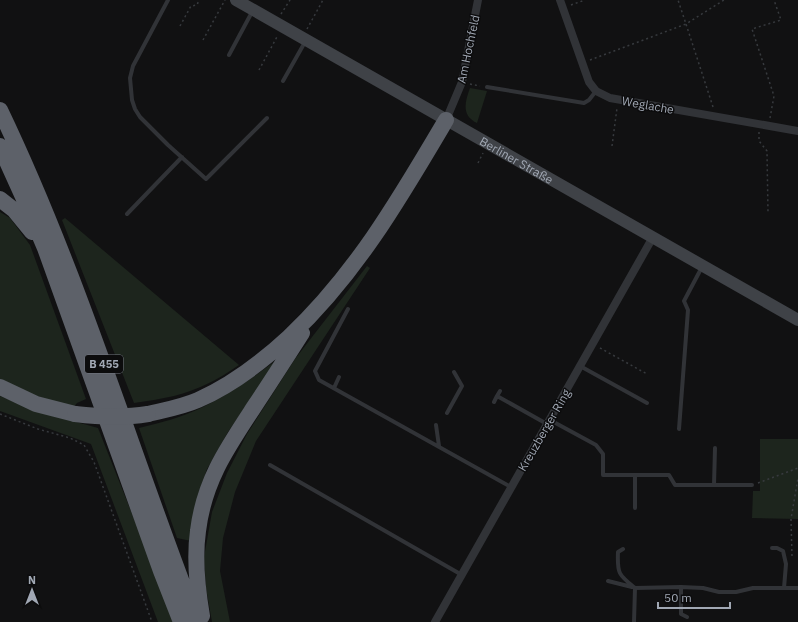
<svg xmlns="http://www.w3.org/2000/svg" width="798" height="622" font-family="'IBM Plex Sans',sans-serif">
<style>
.green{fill:#1d251d}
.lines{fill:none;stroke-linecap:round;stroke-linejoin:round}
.path{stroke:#373a3e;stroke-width:1.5;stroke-dasharray:2 3;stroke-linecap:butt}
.lane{stroke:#313337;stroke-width:4}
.street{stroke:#313337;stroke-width:8}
.secondary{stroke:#3f4247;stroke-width:12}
.highway{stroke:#5d6169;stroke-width:16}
.highway-bridge{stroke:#5d6169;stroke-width:16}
.labels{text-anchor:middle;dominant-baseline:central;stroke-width:3;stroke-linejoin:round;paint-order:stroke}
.shield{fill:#0c0c0d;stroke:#747982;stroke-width:1}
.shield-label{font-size:11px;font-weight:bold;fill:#a1a8b4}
.street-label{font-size:12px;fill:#a1a8b4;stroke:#0c0c0d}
</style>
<rect width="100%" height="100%" fill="#111112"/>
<path class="green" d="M470 88 487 91 477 123C461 115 465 102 470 88Z
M0 212 10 218 30 245 86 399 77 403 73 408 0 384Z
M65 218 239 365C219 379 198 390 174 396 161 399 147 401 134 403L62 220Z
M367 266 370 268 256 441 235 492 223 538 220 571 230 622H212L206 588 204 557 212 512 227 473 247 434 295 359Z
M278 359 228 432 207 469 199 492 191 541 177 538 139 428C160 423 183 417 203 407 230 394 254 377 278 359Z
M0 396C32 410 65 419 98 428L175 622H158L91 444 0 411Z
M760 439H798V519L752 518 753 491H760Z"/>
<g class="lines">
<path class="path" d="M571 5 585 0
M281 14 290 0
M180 26 191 6 197 5 199 0
M307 29 323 0
M203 40 225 0
M590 60 686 24 678 0
M259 70 278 35
M470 84 480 86
M713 107 686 24 724 0
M770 118 774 96 752 29 781 20 774 0
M759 132V141L767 151 768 213
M612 146 617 108
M478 163 483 153
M600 348 647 374
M0 414 38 429 70 438 84 445 94 462 152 622
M758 483 798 468
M792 556 791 519 798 478"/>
<path class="lane" d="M168 0 133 66 130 78 132 100 135 109 140 117 168 145 206 179 267 118
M229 55 252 12
M283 81 305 42
M487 87 584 103 589 100 596 91
M127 214 182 157
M348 309 315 371 319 380 511 487
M580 366 647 403
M334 388 339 377
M497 396 500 391
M494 402 497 396 547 424
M447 413 462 386 454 372
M550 420 596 445 603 454V475H669L675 485H752
M436 425 439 446
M679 429 688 310 684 301 702 267
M270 465 462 575
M635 475V508
M714 485 715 448
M772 548H777L783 551 786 564 784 588
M623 549 618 552C617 574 619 575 635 588
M608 581 632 587
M681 587V614L687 617
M634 622 635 588 681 587 703 588 719 592H736L753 588H798"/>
<path class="street" d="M560 0 589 82 596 91 610 98 798 131
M446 120 462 82 478 0
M435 622 653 237"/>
<path class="secondary" id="s1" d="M236 0 798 320"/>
<path class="highway" d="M0 110C79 275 131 452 197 622
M0 146 28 208 45 248 161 571 181 622
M0 199 14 210 32 232
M0 387 36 404 75 414
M148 414C165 410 182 407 198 400 232 385 262 362 289 337 356 274 400 198 446 120
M202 616C197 587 194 559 198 531 204 481 227 448 254 407 270 383 286 358 302 333"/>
<path class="highway-bridge" d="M75 414C100 417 124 418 148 414"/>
</g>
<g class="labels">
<rect class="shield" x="85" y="355" width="38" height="18" rx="3"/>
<g class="shield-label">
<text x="104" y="364">B 455</text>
</g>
<g class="street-label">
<text transform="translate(468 49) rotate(-78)">Am Hochfeld</text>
<text transform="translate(648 105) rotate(10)">Weglache</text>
<text stroke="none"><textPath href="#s1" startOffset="323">Berliner Straße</textPath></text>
<text transform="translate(544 430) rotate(-60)">Kreuzberger Ring</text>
</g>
</g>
<g transform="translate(32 590)" stroke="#0c0c0d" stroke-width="3" paint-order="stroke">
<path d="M0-3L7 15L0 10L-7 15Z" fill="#a1a8b4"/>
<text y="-6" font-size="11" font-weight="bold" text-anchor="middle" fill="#a1a8b4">N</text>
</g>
<path d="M658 602v6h72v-6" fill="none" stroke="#a1a8b4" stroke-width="2"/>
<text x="664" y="602" font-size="12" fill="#a1a8b4" stroke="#0c0c0d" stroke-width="3" paint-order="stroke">50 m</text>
</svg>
